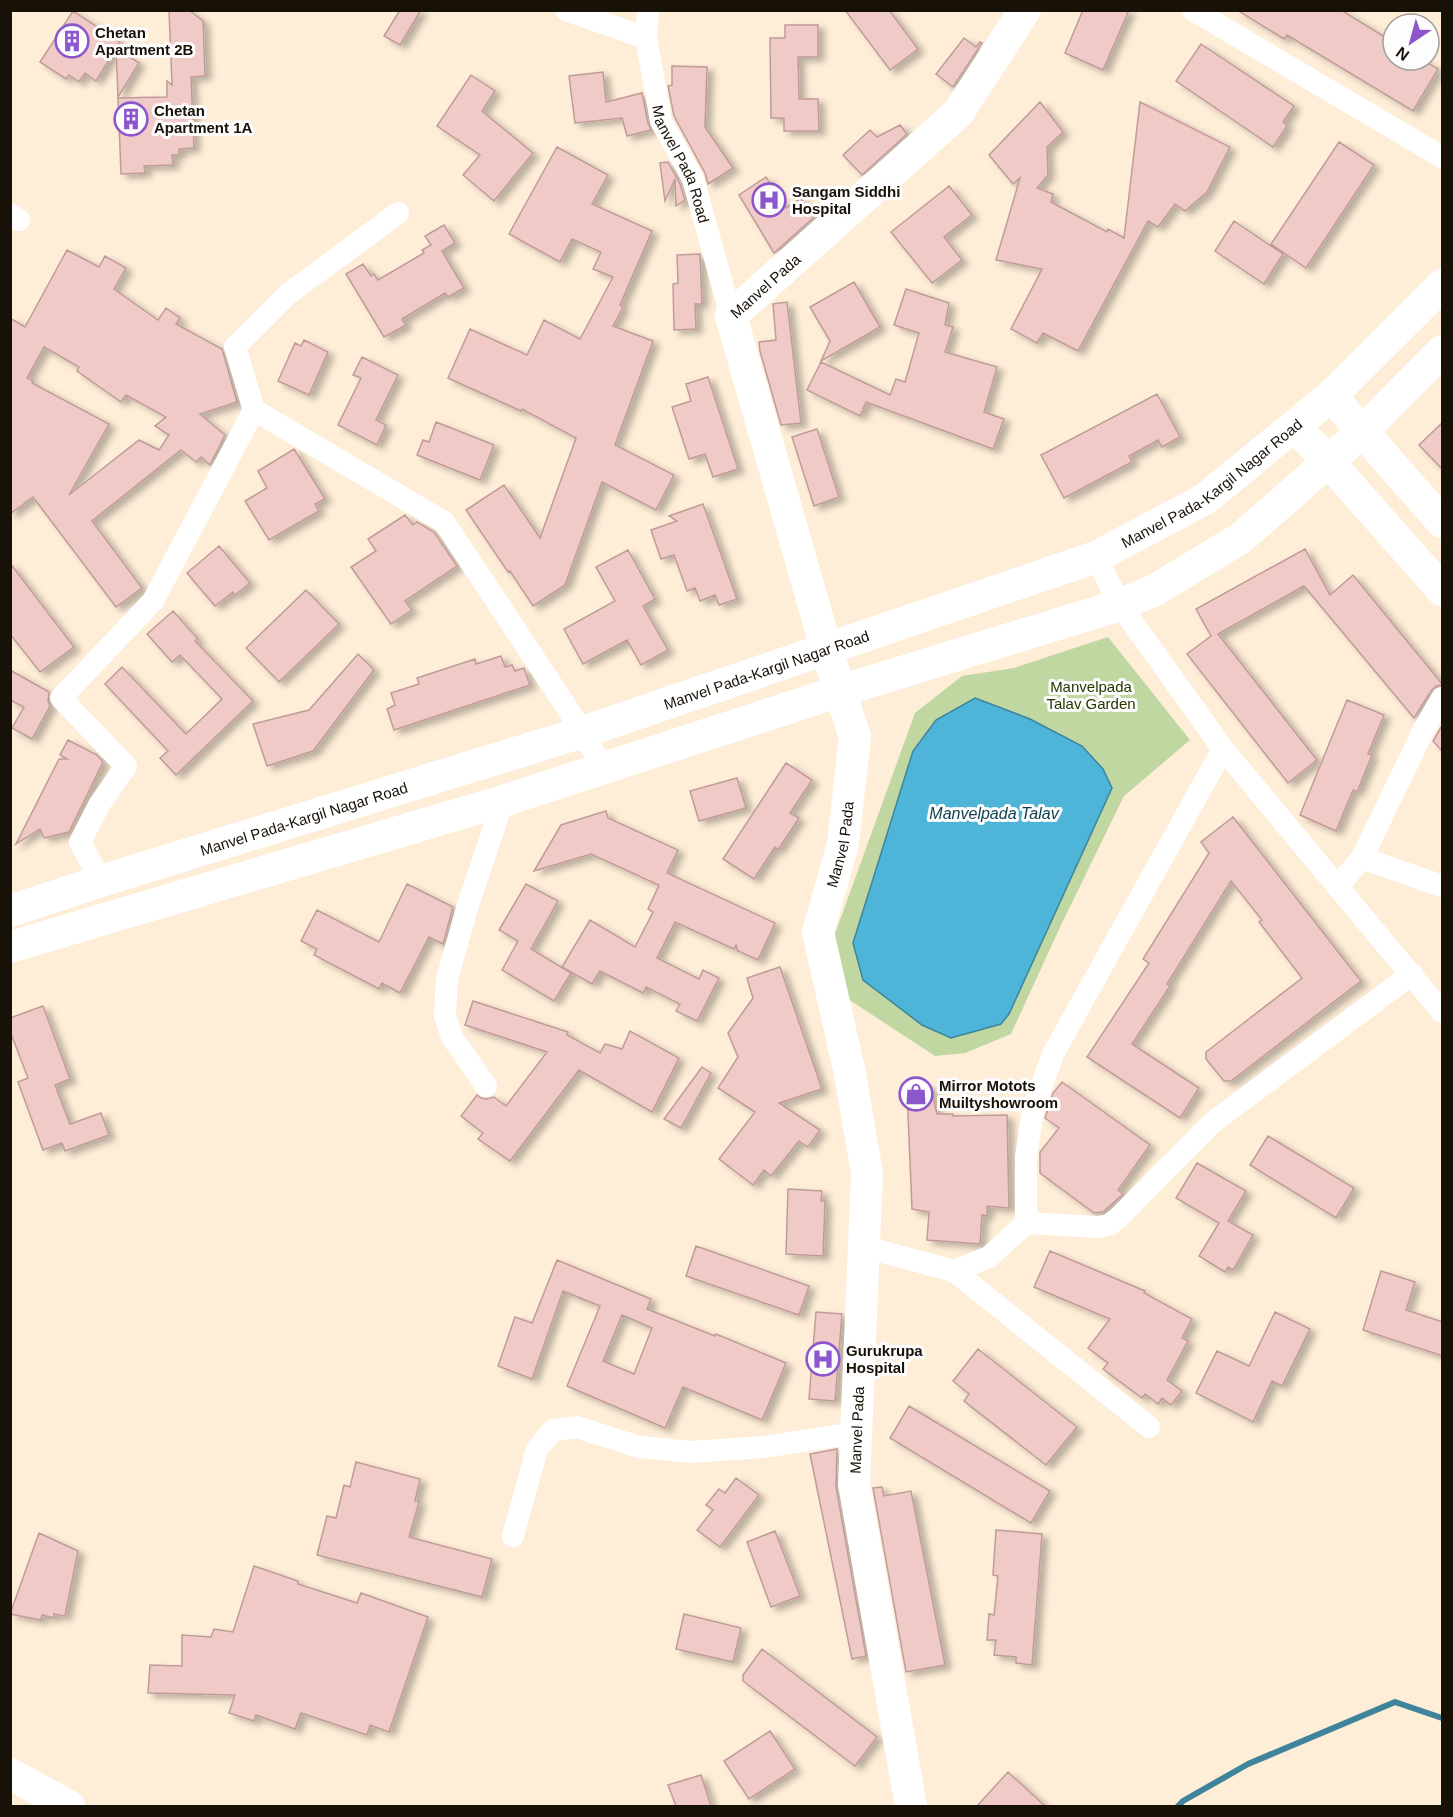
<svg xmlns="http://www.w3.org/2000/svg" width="1453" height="1817" font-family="Arial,sans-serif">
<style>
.green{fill:#c0d7a1;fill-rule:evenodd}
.water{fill:#4eb5d9;stroke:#3e849a;stroke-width:1.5}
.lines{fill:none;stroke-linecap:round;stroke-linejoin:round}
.stream{stroke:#3e849a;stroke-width:6}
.building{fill:#efcac6;stroke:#c09c99;stroke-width:1.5;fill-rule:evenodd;filter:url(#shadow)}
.street{stroke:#fff;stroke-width:22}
.secondary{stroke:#fff;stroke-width:32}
.labels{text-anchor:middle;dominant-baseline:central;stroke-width:6;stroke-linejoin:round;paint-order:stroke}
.poi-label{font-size:15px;font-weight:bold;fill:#181107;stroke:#fdfdfd;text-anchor:start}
.street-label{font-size:15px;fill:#181107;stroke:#fdfdfd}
.park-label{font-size:15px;fill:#263700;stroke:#fdfdfd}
.water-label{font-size:16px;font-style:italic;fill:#0f3d4d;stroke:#fdfdfd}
</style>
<defs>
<filter id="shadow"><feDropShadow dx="6" dy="4" stdDeviation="3" flood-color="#0004"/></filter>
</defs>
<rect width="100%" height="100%" fill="#feedd7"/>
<path class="green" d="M1108 637 1190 740 1124 796 1061 925 1011 1034 965 1053 935 1056 839 993 831 945 915 713 962 676 1014 668ZM975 698 1030 719 1059 734 1111 788 1009 1014 1001 1024 863 980 853 943 913 751Z"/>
<path class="water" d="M975 698 1030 719 1082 746 1103 769 1112 788 1009 1014 1001 1024 951 1038 922 1025 863 980 853 943 913 751 936 720Z"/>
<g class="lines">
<path class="stream" d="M1178 1806 1183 1801 1248 1764 1395 1702 1442 1718"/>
</g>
<path class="building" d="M169 10H189L203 21 205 76 191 77 194 148 179 149V155H172L173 165 144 166 145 173 121 174 118 98 167 97V81L172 85Z
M400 10H421L400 45 384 36Z
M845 10H889L918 49 890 70Z
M1083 10H1129L1103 70 1065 53Z
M1237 10H1341L1393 42V60H1423L1438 69 1413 111 1287 35 1284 39Z
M73 11 120 42 116 48 139 63 118 97 116 49 96 81 85 73 79 82 69 75 66 79 40 62Z
M785 25H818V57H798L799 99H818L819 131H784V118H771L770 38H785Z
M964 38 976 47 980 42 982 43 953 87 936 74Z
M1201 44 1294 106 1283 122 1287 126 1273 147 1176 81Z
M672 66 707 67 705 127 733 168 708 184 705 173 674 116 668 86 672 85Z
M603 72 606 102 642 93 648 123 651 130 627 136 622 118 575 123 569 76Z
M471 75 495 91 482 111 533 153 494 201 463 175 480 155 437 126Z
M1040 102 1063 132 1047 147 1048 175 1037 188 1053 194 1051 202 1107 232 1108 229 1124 238 1140 102 1230 147 1207 192 1185 211 1175 204 1158 227 1148 221 1078 351 1043 333 1037 343 1011 329 1042 269 996 260 1020 178 1013 184 989 155Z
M900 125 907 134 862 175 843 155 870 130 877 137Z
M1339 142 1374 165 1306 268 1271 244Z
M557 147 608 175 592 204 652 231 620 305 623 307 613 326 653 341 615 445 674 475 656 510 602 482 565 585 533 606 510 571 508 572 466 510 504 485 540 538 576 438 522 409 521 411 448 378 470 329 527 355 544 320 580 339 613 277 593 269 601 252 572 239 560 262 509 234Z
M668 162 680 184 685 200 676 206 675 179 665 201 660 163Z
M766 177 786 208 801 198 814 217 774 253 739 195Z
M949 186 972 215 944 237 962 260 932 283 891 232Z
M1234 221 1283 254 1264 284 1215 251Z
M444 225 455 243 442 251 464 288 448 297 445 293 402 319 406 325 384 337 346 274 363 264 371 276 374 274 378 280 424 253 422 250 431 245 425 236Z
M67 250 99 267 105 256 126 268 114 289 158 320 166 308 180 318 176 324 222 349 237 402 200 414 225 435 210 465 201 457 196 462 181 450 92 521 142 588 116 607 33 497 10 514V318L25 327ZM44 347 79 367 77 371 121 402 126 395 166 417 155 426 169 435 159 450 139 440 69 495 109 424 32 383 33 381 27 378Z
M700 254 702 304H695L696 329 674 330 673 284 678 283 677 255Z
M854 282 880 327 821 361 830 341 810 307Z
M906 289 949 303 945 325 953 327 945 352 997 367 984 412 1004 419 993 449 866 402 860 416 807 390 821 362 890 395 896 379 905 382 919 333 894 325Z
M787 302 801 423 781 425 760 351 759 342 776 340 773 304Z
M304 340 328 352 309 395 278 381 295 343 301 346Z
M362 357 398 375 376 420 386 425 377 445 338 425 361 378 353 375Z
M708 377 738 469 713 477 705 454 689 459 672 407 691 401 686 384Z
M1157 394 1180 437 1162 447 1158 440 1129 456 1132 462 1064 498 1041 455Z
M436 422 494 445 480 480 417 455 423 440 429 442Z
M1443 422V470L1419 445Z
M817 429 839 497 814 506 792 437Z
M294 449 325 499 315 504 319 511 269 540 245 501 267 488 258 471Z
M703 504 737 599 719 605 715 595 700 601 695 588 687 591 674 555 661 559 651 530 677 521 669 516Z
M405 515 413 525 417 522 434 532 457 566 405 601 412 610 391 624 351 567 376 551 368 539Z
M219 546 250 583 235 595 233 592 215 606 187 573Z
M1305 549 1330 595 1353 575 1443 685 1436 686 1431 691 1414 718 1304 586 1218 634 1317 760 1288 783 1187 654 1211 636 1196 609Z
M628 550 655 599 643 606 668 650 641 665 627 640 583 664 564 629 615 601 596 567Z
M10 563 74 647 40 672 10 634Z
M306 590 339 624 279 682 246 648Z
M173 611 198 639 195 641 253 701 176 775 160 758 168 751 105 684 122 667 186 734 222 699 180 655 172 662 147 634Z
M358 654 374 670 313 751 267 766 253 724 309 710Z
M501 656 505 667 512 665 515 671 524 668 530 685 394 730 387 709 395 705 391 693 419 684 417 678 475 659 476 664Z
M10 670 49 692 48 701 50 706 32 739 12 728 24 707 10 700Z
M1347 700 1384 715 1368 754 1372 755 1357 792 1353 790 1336 831 1300 815Z
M1443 724V752L1433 741Z
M68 740 97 755 103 762 69 832 44 838 40 829 16 844 59 759H67L60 755Z
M786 763 812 780 790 813 799 818 778 850 775 847 754 879 723 859Z
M737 778 746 808 699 821 690 791Z
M606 811 608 818 678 850 667 873 775 923 758 960 738 951 736 945 734 949 675 922 657 958 699 979 703 970 719 978 697 1021 676 1011 680 1004 646 987 643 993 600 971 592 984 562 967 590 920 635 947 653 912 648 909 659 885 591 854 534 871 561 825Z
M1233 817 1361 981 1231 1081H1224L1206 1059V1052L1302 978 1259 922 1262 920 1231 881 1167 984 1170 986 1132 1044 1199 1088 1180 1118 1087 1057 1149 963 1143 959 1209 853 1201 842Z
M407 884 453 907 443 944 429 937 400 993 382 983 379 989 314 955 317 949 301 941 317 910 379 942Z
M526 884 558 901 531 949 571 973 554 1001 502 970 518 941 499 930Z
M780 967 822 1089 779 1103 820 1130 808 1147 799 1141 771 1176 764 1170 753 1185 719 1159 755 1112 718 1088 738 1057 728 1033 753 998 747 978Z
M473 1001 568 1032 567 1035 600 1053 605 1044 622 1049 630 1031 679 1058 652 1112 579 1070 510 1161 478 1139 483 1133 461 1116 477 1095 481 1098 487 1099 494 1097 506 1106 547 1052 465 1025Z
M43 1006 70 1079 55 1085 70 1124 101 1113 109 1135 65 1151 62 1143 43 1150 18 1082 28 1078 10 1031V1018Z
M702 1067 711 1073 681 1128 664 1119Z
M1062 1082 1150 1145 1118 1190 1123 1194 1103 1212 1094 1213 1040 1173V1152L1059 1128 1045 1118 1053 1093Z
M930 1085 937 1114H953V1116L1007 1115 1009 1208 987 1206V1216L982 1215 980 1244 927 1240 929 1212 912 1209 907 1091Z
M1268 1136 1354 1188 1336 1218 1250 1165Z
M1197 1163 1246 1191 1228 1221 1253 1235 1233 1270 1228 1267 1225 1272 1199 1256 1219 1223 1176 1198Z
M788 1189 822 1191 821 1201H825L823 1256 786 1254Z
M696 1246 809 1286 799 1315 686 1276Z
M1050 1251 1145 1291 1144 1293 1192 1319 1182 1338 1188 1341 1167 1380 1182 1391 1171 1405 1162 1398 1158 1404 1145 1394 1142 1398 1103 1369 1108 1363 1088 1348 1110 1319 1034 1287Z
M557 1260 651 1299 647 1309 715 1336 716 1334 786 1363 762 1420 683 1387 665 1428 567 1386 600 1306 563 1291 532 1379 498 1366 515 1317 532 1323ZM622 1315 652 1328 634 1374 603 1361Z
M1381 1271 1415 1282 1406 1310 1443 1322V1356L1363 1330Z
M816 1312 842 1314 835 1401 809 1399Z
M1275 1312 1310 1329 1282 1386 1272 1381 1253 1422 1196 1393 1217 1351 1249 1366Z
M978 1349 1077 1427 1046 1465 964 1401 969 1394 953 1381Z
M909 1406 1050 1491 1031 1523 890 1438Z
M837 1449 836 1487 866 1656 852 1659 810 1454Z
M356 1462 420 1479 415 1501 419 1502 409 1537 492 1559 482 1597 317 1555 327 1516 336 1518 344 1485 350 1487Z
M736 1478 759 1495 720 1547 697 1530 713 1510 706 1505 719 1489 725 1493Z
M882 1487 884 1496 911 1491 945 1665 906 1672 873 1488Z
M996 1530 1042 1534 1032 1665 1016 1663V1657L994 1655 996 1640H987L989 1614 994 1615 998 1576 993 1575Z
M775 1531 800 1596 771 1607 747 1542Z
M39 1533 78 1551 65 1616 54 1614V1618L42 1615 41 1620 10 1614Z
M254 1566 298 1581V1584L357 1603 361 1593 428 1617 389 1732 370 1725 367 1735 301 1713 295 1729 256 1715 254 1721 229 1713 235 1695 148 1693 150 1665 182 1666V1635L211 1637 214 1629 233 1632Z
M684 1614 741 1628 733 1662 676 1649Z
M762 1649 877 1737 855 1766 743 1681V1675Z
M770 1731 795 1769 749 1799 724 1761Z
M1008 1772 1045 1806H977Z
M701 1775 711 1806H676L668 1785Z"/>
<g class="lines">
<g class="street">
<path d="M566 10 646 38"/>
<path id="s1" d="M648 10 646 38 661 121 693 179 731 316"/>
<path d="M1193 10 1442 157"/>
<path d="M398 213 288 294 235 347 254 410 444 522 583 732 602 768"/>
<path d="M10 214 19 220"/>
<path d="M1096 557 1120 605 1223 749 1442 1012"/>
<path d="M1362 858 1426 725 1442 698"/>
<path d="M101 881 80 842 99 805 126 766 61 698 153 601 254 410"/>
<path d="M1338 886 1362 858 1442 886"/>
<path d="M486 1086 452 1037 445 1016 447 979 468 905 503 801"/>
<path d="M1026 1223V1157L1033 1110 1053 1054 1223 749"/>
<path d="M864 1247 954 1271 989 1257 1026 1223 1098 1227 1109 1225 1118 1218 1212 1123 1412 974"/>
<path d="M954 1271 1149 1427"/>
<path d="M513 1536 537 1449 553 1430 577 1427 639 1447 691 1452 763 1447 856 1433"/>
</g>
<g class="secondary">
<path d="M1331 396 1442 522"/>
<path d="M1294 426 1328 461 1442 590"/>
<path id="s2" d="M10 911 101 881 583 732 1096 557 1205 499 1331 396 1442 285"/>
<path d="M10 947 503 801 840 691 1120 605 1155 590 1241 538 1362 432 1442 351"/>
<path d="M10 1774 69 1806"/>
<path id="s3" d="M911 1806 854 1484 867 1173 849 1069 818 932 843 844 855 737 826 648 731 316 958 113 1025 10"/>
</g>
</g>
<defs>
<g id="building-ring" transform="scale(1.725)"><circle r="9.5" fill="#fdfdfd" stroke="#8c56cd" stroke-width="1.5"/><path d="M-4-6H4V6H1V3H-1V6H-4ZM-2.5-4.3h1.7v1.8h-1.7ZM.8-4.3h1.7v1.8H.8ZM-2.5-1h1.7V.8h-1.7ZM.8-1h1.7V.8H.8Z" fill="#8c56cd"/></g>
<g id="hospital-ring" transform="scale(1.725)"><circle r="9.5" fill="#fdfdfd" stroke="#8c56cd" stroke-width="1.5"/><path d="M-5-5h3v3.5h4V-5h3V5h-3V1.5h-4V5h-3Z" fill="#8c56cd"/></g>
<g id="shop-ring" transform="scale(1.725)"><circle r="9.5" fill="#fdfdfd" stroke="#8c56cd" stroke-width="1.5"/><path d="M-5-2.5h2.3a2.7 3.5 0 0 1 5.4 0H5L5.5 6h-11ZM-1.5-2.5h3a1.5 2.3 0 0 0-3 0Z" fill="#8c56cd"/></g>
</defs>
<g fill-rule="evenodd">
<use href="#building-ring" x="72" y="41"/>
<use href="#building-ring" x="131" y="119"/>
<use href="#hospital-ring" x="769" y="200"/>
<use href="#shop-ring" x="916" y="1094"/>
<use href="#hospital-ring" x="823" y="1359"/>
</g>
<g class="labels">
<g class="poi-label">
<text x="95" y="32">Chetan<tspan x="95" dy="17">Apartment 2B</tspan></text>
<text x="154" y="110">Chetan<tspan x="154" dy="17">Apartment 1A</tspan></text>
<text x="792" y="191">Sangam Siddhi<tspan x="792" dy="17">Hospital</tspan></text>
<text x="939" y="1085">Mirror Motots<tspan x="939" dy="17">Muiltyshowroom</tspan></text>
<text x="846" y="1350">Gurukrupa<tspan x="846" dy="17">Hospital</tspan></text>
</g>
<g class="street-label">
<text stroke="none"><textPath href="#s1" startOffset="160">Manvel Pada Road</textPath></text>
<text stroke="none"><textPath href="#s3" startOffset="1568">Manvel Pada</textPath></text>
<text stroke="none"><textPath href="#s2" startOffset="1280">Manvel Pada-Kargil Nagar Road</textPath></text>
<text stroke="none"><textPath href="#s2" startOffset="794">Manvel Pada-Kargil Nagar Road</textPath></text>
<text stroke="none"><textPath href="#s2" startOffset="308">Manvel Pada-Kargil Nagar Road</textPath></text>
<text stroke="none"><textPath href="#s3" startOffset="975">Manvel Pada</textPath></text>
<text stroke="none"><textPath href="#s3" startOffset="381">Manvel Pada</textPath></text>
</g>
<g class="park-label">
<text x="1091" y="686">Manvelpada<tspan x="1091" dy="17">Talav Garden</tspan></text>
</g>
<g class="water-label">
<text x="994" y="813">Manvelpada Talav</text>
</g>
</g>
<rect width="1453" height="1817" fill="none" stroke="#181107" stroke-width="24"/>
<g transform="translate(1411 42) rotate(216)"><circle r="28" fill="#fdfdfd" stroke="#a19f9b" stroke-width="1.5"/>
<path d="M0-4.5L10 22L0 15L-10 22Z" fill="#8c56cd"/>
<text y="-9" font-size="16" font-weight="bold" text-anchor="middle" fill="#181107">N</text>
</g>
</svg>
